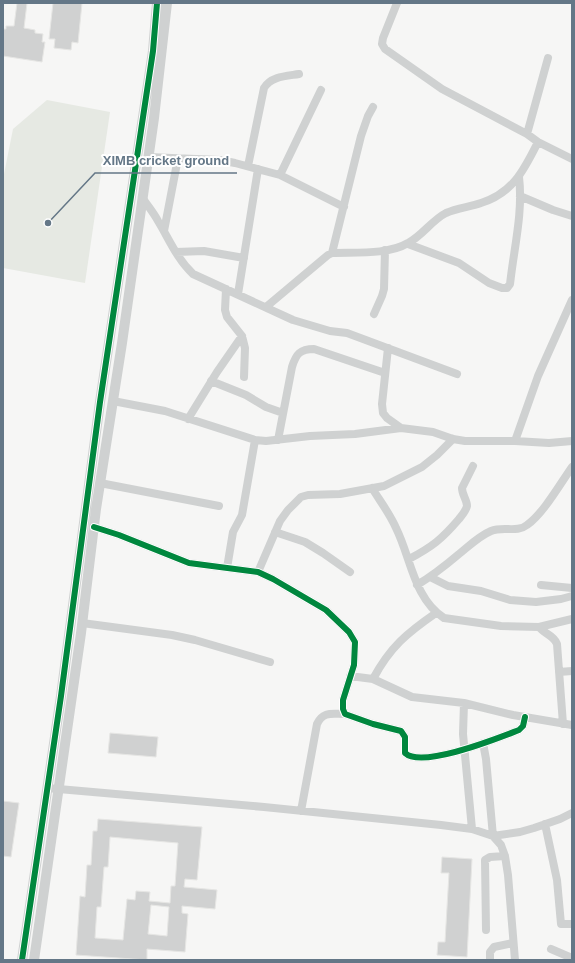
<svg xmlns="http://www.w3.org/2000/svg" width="575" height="963" font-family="Arial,sans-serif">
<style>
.green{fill:#e6e9e3}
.building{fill:#d0d1d1;stroke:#e6e6e4;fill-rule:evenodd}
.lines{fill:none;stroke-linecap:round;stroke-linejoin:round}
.minor{stroke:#cfd1d1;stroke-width:8}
.tertiary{stroke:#cfd1d1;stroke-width:10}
.cycleway-casing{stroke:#fff;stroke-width:8}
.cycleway{stroke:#00873e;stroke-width:6}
.leader{fill:none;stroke:#647787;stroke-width:1.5}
.callout-dot{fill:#647787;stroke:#fff;stroke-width:1.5}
.callout-label{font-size:13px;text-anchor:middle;font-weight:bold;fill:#647787;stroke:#fff;stroke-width:4;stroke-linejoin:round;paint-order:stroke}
</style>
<rect width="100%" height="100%" fill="#f6f6f5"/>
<path class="green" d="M47 100 110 112 85 283 3 268V179L13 129Z"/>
<path class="building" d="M17 3H27L24 28 35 30V33L43 34 42 42H45L42 62 3 56V29H6V26H14Z
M53 3H82L78 43 72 42 71 50 54 48 55 39H49Z
M110 733 158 737 156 757 108 753Z
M3 801 19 803 11 857 3 856Z
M98 819 202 827 197 880 185 879 184 887 217 890 215 909 182 906V913L188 914 185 952 147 949V960L76 955 80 896 85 897 87 865H91L93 831H97ZM110 837 178 843 175 886H171L170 903 149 901 150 892 136 891 135 900 127 899 123 940 95 938 97 907H101L104 867H108ZM151 905 169 907 167 936 148 934Z
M442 857 472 859 467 957 437 955 438 942H445L449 873H441Z"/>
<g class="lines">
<path class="minor" d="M397 3 383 38 382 44 385 49 442 89 527 134 538 142 572 159
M527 134 548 58
M148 157 220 160 235 163 280 175 344 207
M248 166 264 88C271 76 287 76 299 74
M280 175 321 90
M520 196 553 210 572 216
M142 197C147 205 154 213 158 221 169 239 177 259 193 274L293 320 330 331 347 333 457 374
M164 231 178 158
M408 244 459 263 489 283 502 288H507L510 284 511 276C515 244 523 210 519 177
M176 252 204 251 244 258
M332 253 361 136 368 116 373 107
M226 289 225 310 227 317 242 336 245 348 244 377
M238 294 258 169
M266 307 328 255 332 253C355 252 388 255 408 243 422 236 432 220 446 213 457 208 470 207 481 203 513 193 524 170 538 142
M374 314 382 296 384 289 385 250
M388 348 382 404 383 413 387 418 401 428 433 432 453 439 465 441H515L549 443 572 441
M211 381 246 395 266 407 283 413
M113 401 165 411 255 440 266 441 310 436 355 434 401 428
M188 419 217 372 242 336
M278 440 292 367C296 354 300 349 314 349L385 373
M515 441 538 376 572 300
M100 483 219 506
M372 488C380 501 390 514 396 528 411 558 414 599 444 618L501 626 539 627 572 619
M94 527 119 535 189 563 258 572 273 579 326 610 349 632 355 642 354 665 343 700V709L345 714 373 724 401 731 405 737V753C422 769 498 738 519 730L523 726 525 717
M275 532 305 542 323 553 350 572
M409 559C432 547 442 539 459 519 462 515 466 511 467 506 467 500 462 495 462 488L473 466
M227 568 233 532 242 515 255 440
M258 572 280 521 288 510 301 497 308 495 340 494 384 486 422 467 437 455 453 439
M430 577 448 586 481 591 510 600 536 602 561 599 572 596
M417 585C432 576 446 565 459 554 469 546 479 536 491 531 503 526 517 533 527 525 543 514 560 484 572 467
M541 585 572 588
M82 623 172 635 195 640 270 662
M539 627C544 634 554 635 557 644L563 724
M559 672 572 671
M350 676 373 679 412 697 464 703 513 715 572 725
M373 679C390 647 407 633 436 613
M464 703 463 734 472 829
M483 743 486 759 493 836 501 845 505 856 508 875 515 960
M47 788 264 807 441 825 472 829 493 836 520 832 534 828 560 819 572 813
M301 811 317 724C323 711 332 714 345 714
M545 824 557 880 561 924H572
M486 930 485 860 490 857 505 856
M551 949 572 958
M490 960V952L494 947 513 943"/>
<path class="tertiary" d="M22 960 61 696 100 402 153 51 157 3
M34 960 81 633 96 509 122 343 154 118 167 3"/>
<g class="cycleway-casing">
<path id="cycleway" d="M94 527 119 535 189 563 258 572 273 579 326 610 349 632 355 642 354 665 343 700V709L345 714 373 724 401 731 405 737V753C422 769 498 738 519 730L523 726 525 717
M22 960 61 696 100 402 153 51 157 3"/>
</g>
<use href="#cycleway" class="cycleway"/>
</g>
<path class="leader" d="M48 223L95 173H237"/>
<circle class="callout-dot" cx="48" cy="223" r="4"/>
<g class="callout-label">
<text x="166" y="165">XIMB cricket ground</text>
</g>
<rect width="575" height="963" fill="none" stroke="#647787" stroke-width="8"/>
</svg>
